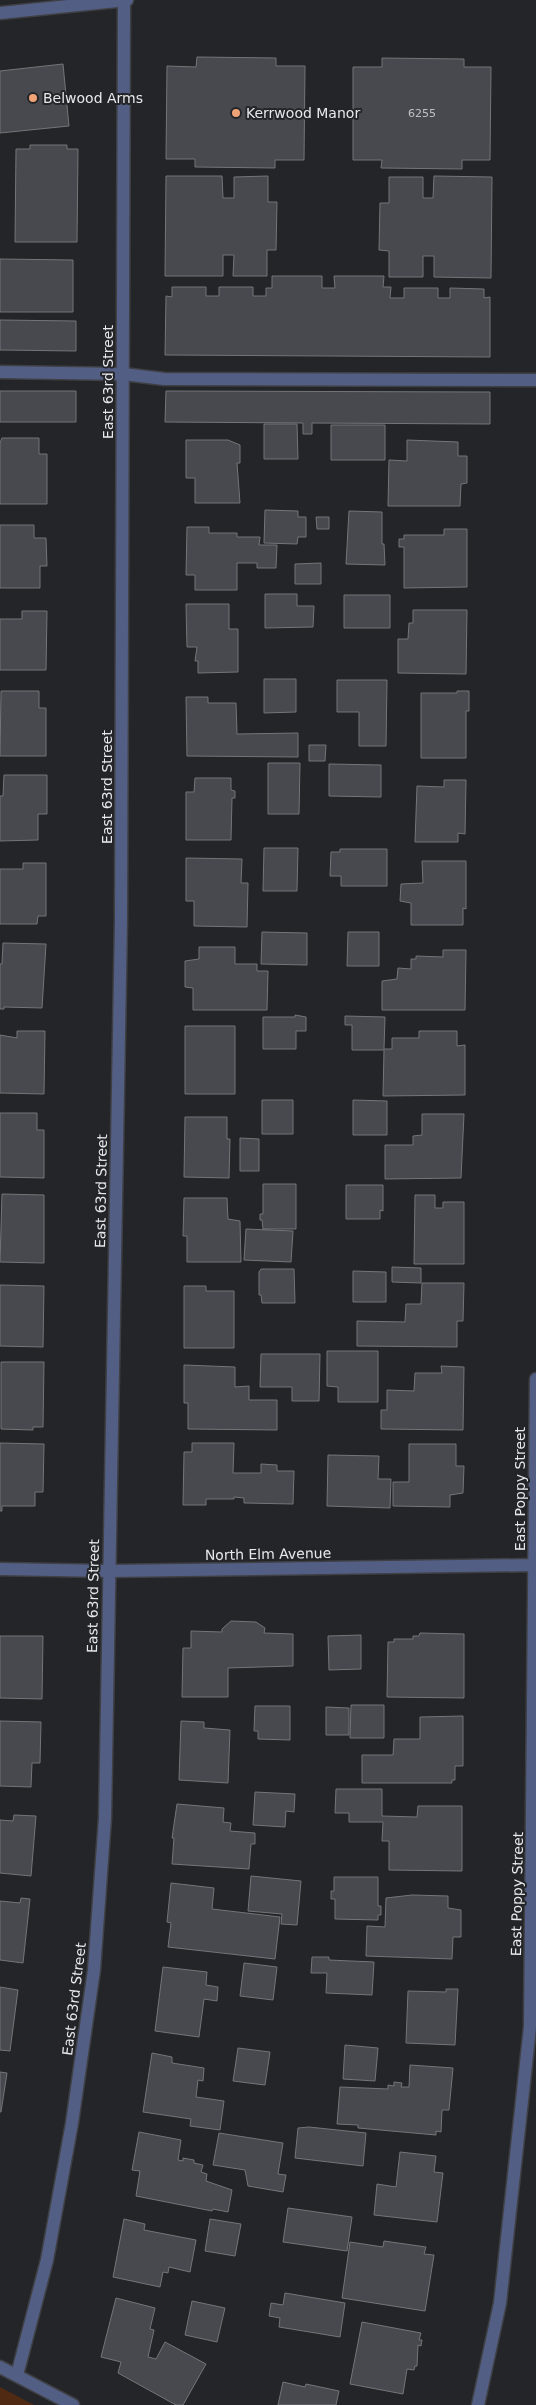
<svg xmlns="http://www.w3.org/2000/svg" width="536" height="2405" font-family="'DejaVu Sans',sans-serif">
<style>
.green{fill:#502a12}
.building{fill:#48494e;stroke:#737579}
.lines{fill:none;stroke-linecap:round;stroke-linejoin:round}
.service-casing{stroke:#3f4044;stroke-width:15}
.minor-casing{stroke:#3f4044;stroke-width:15}
.tertiary-casing{stroke:#3f4044;stroke-width:15}
.service{stroke:#535e85;stroke-width:12}
.minor{stroke:#535e85;stroke-width:12}
.tertiary{stroke:#535e85;stroke-width:12}
.poi-dot{fill:#efa376;stroke:#242529;stroke-width:2}
.labels{text-anchor:middle;dominant-baseline:central;stroke-width:4;stroke-linejoin:round;paint-order:stroke}
.number-label{font-size:11px;fill:#bfc0c3}
.poi-label{font-size:14px;fill:#e7e8ea;stroke:#242529;text-anchor:start}
.street-label{font-size:14px;fill:#e7e8ea;stroke:#242529}
</style>
<rect width="100%" height="100%" fill="#242529"/>
<path class="green" d="M0 2387 34 2405H0Z"/>
<path class="building" d="M197 57 276 58V66H305L304 160H275V168L195 167V159H166L167 66 196 67Z
M382 58 464 59V67H491L490 160H462V169L381 168 382 160H353V67H382Z
M63 64 69 126 0 133V71Z
M30 145H67V149H78L77 242H15L16 149H30Z
M166 176H222L223 198H234V177L268 176V202H277L276 250H267V276H233L234 255H223V276H165Z
M434 176 492 177 491 278 434 277V256H423V277H389V251L379 250 380 203H389V177H423V198H433Z
M0 259 73 260V312H0Z
M272 276H322V288H335L334 276H384L383 287H391L390 298H404V288H438V298H450V288L484 289V298L490 297V357L165 355 166 296 172 297V287H206V296H219V287H253V296H266V288H272Z
M0 320 76 321V351L0 350Z
M0 391H76V422H0Z
M166 391 490 392V424L312 423V434H303V423L165 422Z
M264 424H297L298 459H264Z
M331 425H385V460H331Z
M2 438H39V454H47V504H0V443Z
M186 440H228L240 445V463H237L240 503H195V478H186Z
M407 440 458 442V456H467V483L461 484 460 506H388L389 460 407 461Z
M265 510 298 511V517H306V537H298L297 544 264 543Z
M349 511 382 512V544H384L385 565 346 564Z
M316 517H329V529H317Z
M0 525H34V538H46L47 566H40V588H0Z
M187 527H209V533H237V537H260L259 545H277L276 568H257V563H237V590H195V575H186Z
M444 529H467V587L404 588V547H399V539H404V535H444Z
M321 563V584H295V564Z
M265 594H297V606H314L313 627 265 628Z
M344 595H390V628H344Z
M186 604H229V629H238V672L198 673V661H195L197 647H187Z
M413 610H467L466 674 398 673V639H408L409 623H413Z
M22 611H47L46 670H0V619H22Z
M264 679H296V712L264 713Z
M337 680H387L386 746H359V712H337Z
M1 691H39V708H46V756H0Z
M457 691H469V711H466V758H421V693H457Z
M186 697H208V703H236L237 734 298 733V757L187 756Z
M309 745H326L325 761H309Z
M268 763H300L299 814H268Z
M329 764 381 765V797L329 796Z
M4 775H47V814H38V840L0 841V796H3Z
M195 778H231V790L235 791V798H232L231 840H186V792H194Z
M444 780H466L465 834 458 833V842H415L417 786 444 787Z
M264 848H298L297 891H263Z
M340 849H387V886H341V876H330L331 852H340Z
M186 858 242 859 241 883H248L247 927 194 926V901H186Z
M422 861H466V909L463 908V925H411V903L400 901 401 884 423 883Z
M23 863H46V916H38L37 924H0V869H23Z
M262 932 307 933V965L261 964Z
M348 932H379V966H347Z
M3 943 46 944 42 1008 4 1007V1009H0V964H2Z
M199 947H235V964H257V971H268L267 1010H193V988L185 987V961L199 959Z
M443 950H466L465 1010H382V981L397 979 398 968 411 969V959H416V956L443 957Z
M295 1015 306 1017V1031H296V1049H263V1017H295Z
M345 1016 385 1017 384 1049H392V1038H419V1031H457V1046L465 1045V1095L383 1096 384 1050H352V1025H345Z
M185 1026H235V1094H185Z
M17 1031H45L44 1094 0 1093V1035L17 1038Z
M262 1100H293V1134H262Z
M353 1100 387 1101V1135H353Z
M0 1113H37V1130H44V1178L0 1177Z
M422 1114H464L461 1178 385 1179V1145H413V1136L422 1135Z
M185 1117H227V1139H230L229 1178 184 1177Z
M240 1138 259 1139V1171H240Z
M263 1184H296V1229H263L262 1220H260V1214H263Z
M346 1185H383V1211L380 1210V1219H346Z
M2 1194 44 1195V1263L0 1262Z
M415 1195H435V1208H443V1202H464V1264H414Z
M184 1198H227L228 1219 240 1221 241 1262H187V1236H183Z
M246 1229 293 1231 291 1262 244 1260Z
M392 1267 421 1268V1283L392 1282Z
M261 1269H294L295 1303H262L261 1295H259V1272Z
M353 1271 386 1272V1302H353Z
M422 1283H464L463 1321H457V1347L357 1346V1321L405 1322 406 1304H421Z
M0 1285 44 1286 43 1347 0 1346Z
M184 1286H206V1291H234V1348H184Z
M327 1351H378V1402H338V1387L327 1386Z
M261 1354H320L319 1401H292V1387H260Z
M1 1362H44L43 1427H33V1430L1 1429Z
M184 1365 235 1367V1387L249 1386V1400H277V1430L188 1429V1403H184Z
M441 1366 464 1367 463 1430 381 1429V1410H387V1390L414 1391 415 1373H442Z
M0 1443 44 1444 43 1492H35V1506H2V1511H0Z
M192 1443H234L233 1473H261V1464L277 1465V1471H294L293 1504 244 1503V1498L234 1497V1499H206V1505H183L184 1452H192Z
M409 1444H456V1466H464L463 1493 450 1495V1507L393 1506V1482H409Z
M328 1455 379 1456 378 1479H391L390 1508 327 1506Z
M231 1621 256 1622 265 1628 264 1633 293 1634V1666L228 1668V1697H182L183 1648H191V1631L222 1632V1629Z
M420 1633 464 1634V1698L387 1697 388 1642H394V1639H413V1636H419Z
M361 1635V1669L329 1670 328 1636Z
M0 1636H43L42 1699 0 1698Z
M351 1705H384V1738H350Z
M255 1706H290V1740L258 1739V1731H254Z
M326 1707 349 1708V1735H326Z
M463 1716V1766H455V1780H452V1783H362V1755H393L394 1739H420V1717Z
M0 1721 41 1722 40 1763H32L31 1787 0 1786Z
M181 1721 204 1722V1728L230 1730 228 1783 179 1780Z
M336 1789H382V1816L417 1817 418 1806H462V1871L389 1870V1841H382L383 1822H349V1813H335Z
M255 1792 295 1794 294 1812 286 1811 285 1827 253 1825Z
M177 1804 224 1808 223 1822 231 1823 230 1831 255 1833V1844H251L249 1869 172 1864 174 1838H172Z
M14 1815 36 1816 31 1876 0 1873V1820L13 1821Z
M251 1876 301 1881 297 1925 281 1924 282 1914 248 1911Z
M334 1877H378V1906H381V1915H378V1920L335 1919V1899H331V1891H334Z
M171 1883 214 1888 212 1909 280 1917 275 1959 168 1947 171 1923 167 1922Z
M412 1895 448 1896V1908L461 1910V1937H453L452 1959 366 1956 367 1926 385 1927 386 1898Z
M21 1898 30 1899 23 1963 0 1960V1901L20 1903Z
M312 1957H329V1960L374 1962 372 1995 326 1993 327 1973H311Z
M244 1963 277 1967 273 2000 240 1996Z
M163 1967 207 1972 206 1985 218 1987 217 2001 204 1999 199 2037 155 2031Z
M0 1987 18 1990 10 2051 0 2050Z
M446 1989H458L455 2045 406 2043 408 1991 446 1992Z
M345 2045 378 2048 375 2081 343 2079Z
M238 2048 270 2052 265 2085 233 2081Z
M152 2053 172 2057V2063L204 2068 203 2081 198 2080 196 2097 224 2101 220 2130 190 2126 191 2119 143 2112Z
M410 2065 453 2068 449 2110H442L441 2132 436 2131V2135L358 2128V2125L337 2124 340 2087 388 2089V2085L394 2086V2082L402 2083 401 2087H409Z
M0 2072 7 2073 1 2112H0Z
M309 2127 366 2133 363 2166 295 2158 298 2128Z
M139 2132 181 2140 178 2160 183 2161V2158L194 2160V2163L203 2165 201 2172 207 2174 206 2181 232 2190 228 2212 213 2209 212 2211 136 2196 140 2171 132 2170Z
M219 2133 283 2143 278 2174 286 2175 283 2192 248 2186 245 2170 213 2165Z
M400 2152 436 2156 434 2172 443 2173 437 2222 374 2215 377 2184 396 2187Z
M288 2208 352 2217 347 2251 283 2242Z
M124 2219 145 2224 144 2230 196 2240 190 2272 169 2267 168 2273 163 2272 160 2287 113 2277Z
M210 2219 241 2224 235 2256 205 2251Z
M384 2241 426 2247 424 2254 434 2255 425 2311 342 2298 350 2242 383 2247Z
M285 2293 345 2303 340 2337 279 2327 280 2318 269 2316 271 2303 283 2305Z
M116 2298 155 2308 150 2329 154 2330 148 2357 156 2359 165 2342 206 2364 183 2405H176L118 2373 121 2362 101 2357Z
M192 2301 225 2308 217 2342 185 2335Z
M362 2322 421 2333 419 2340H422L421 2346 418 2345 417 2366H415L414 2370 407 2369 403 2394 350 2384Z
M283 2382 305 2387 306 2384 339 2391 336 2405H278Z"/>
<g class="lines">
<g class="service-casing">
<path id="service" d="M0 13 127 0
M0 372 123 374 164 379 536 380"/>
</g>
<g class="minor-casing">
<path id="minor" d="M0 1569 109 1571 536 1565
M17 2375 47 2260 72 2123 94 1970 105 1818 121 921 124 0
M478 2405 500 2303 530 2027 536 1379"/>
</g>
<g class="tertiary-casing">
<path id="tertiary" d="M0 2367 73 2405"/>
</g>
<use href="#service" class="service"/>
<use href="#minor" class="minor"/>
<use href="#tertiary" class="tertiary"/>
</g>
<g class="poi-dot">
<circle cx="33" cy="98" r="5"/>
<circle cx="236" cy="113" r="5"/>
</g>
<g class="labels">
<g class="number-label">
<text x="422" y="113">6255</text>
</g>
<g class="poi-label">
<text x="43" y="98">Belwood Arms</text>
<text x="246" y="113">Kerrwood Manor</text>
</g>
<g class="street-label">
<text transform="translate(108 382) rotate(-90)">East 63rd Street</text>
<text transform="translate(107 787) rotate(-90)">East 63rd Street</text>
<text transform="translate(101 1191) rotate(-89)">East 63rd Street</text>
<text transform="translate(520 1489) rotate(-90)">East Poppy Street</text>
<text transform="translate(268 1554) rotate(-1)">North Elm Avenue</text>
<text transform="translate(93 1596) rotate(-89)">East 63rd Street</text>
<text transform="translate(517 1894) rotate(-89)">East Poppy Street</text>
<text transform="translate(74 1999) rotate(-83)">East 63rd Street</text>
</g>
</g>
</svg>
